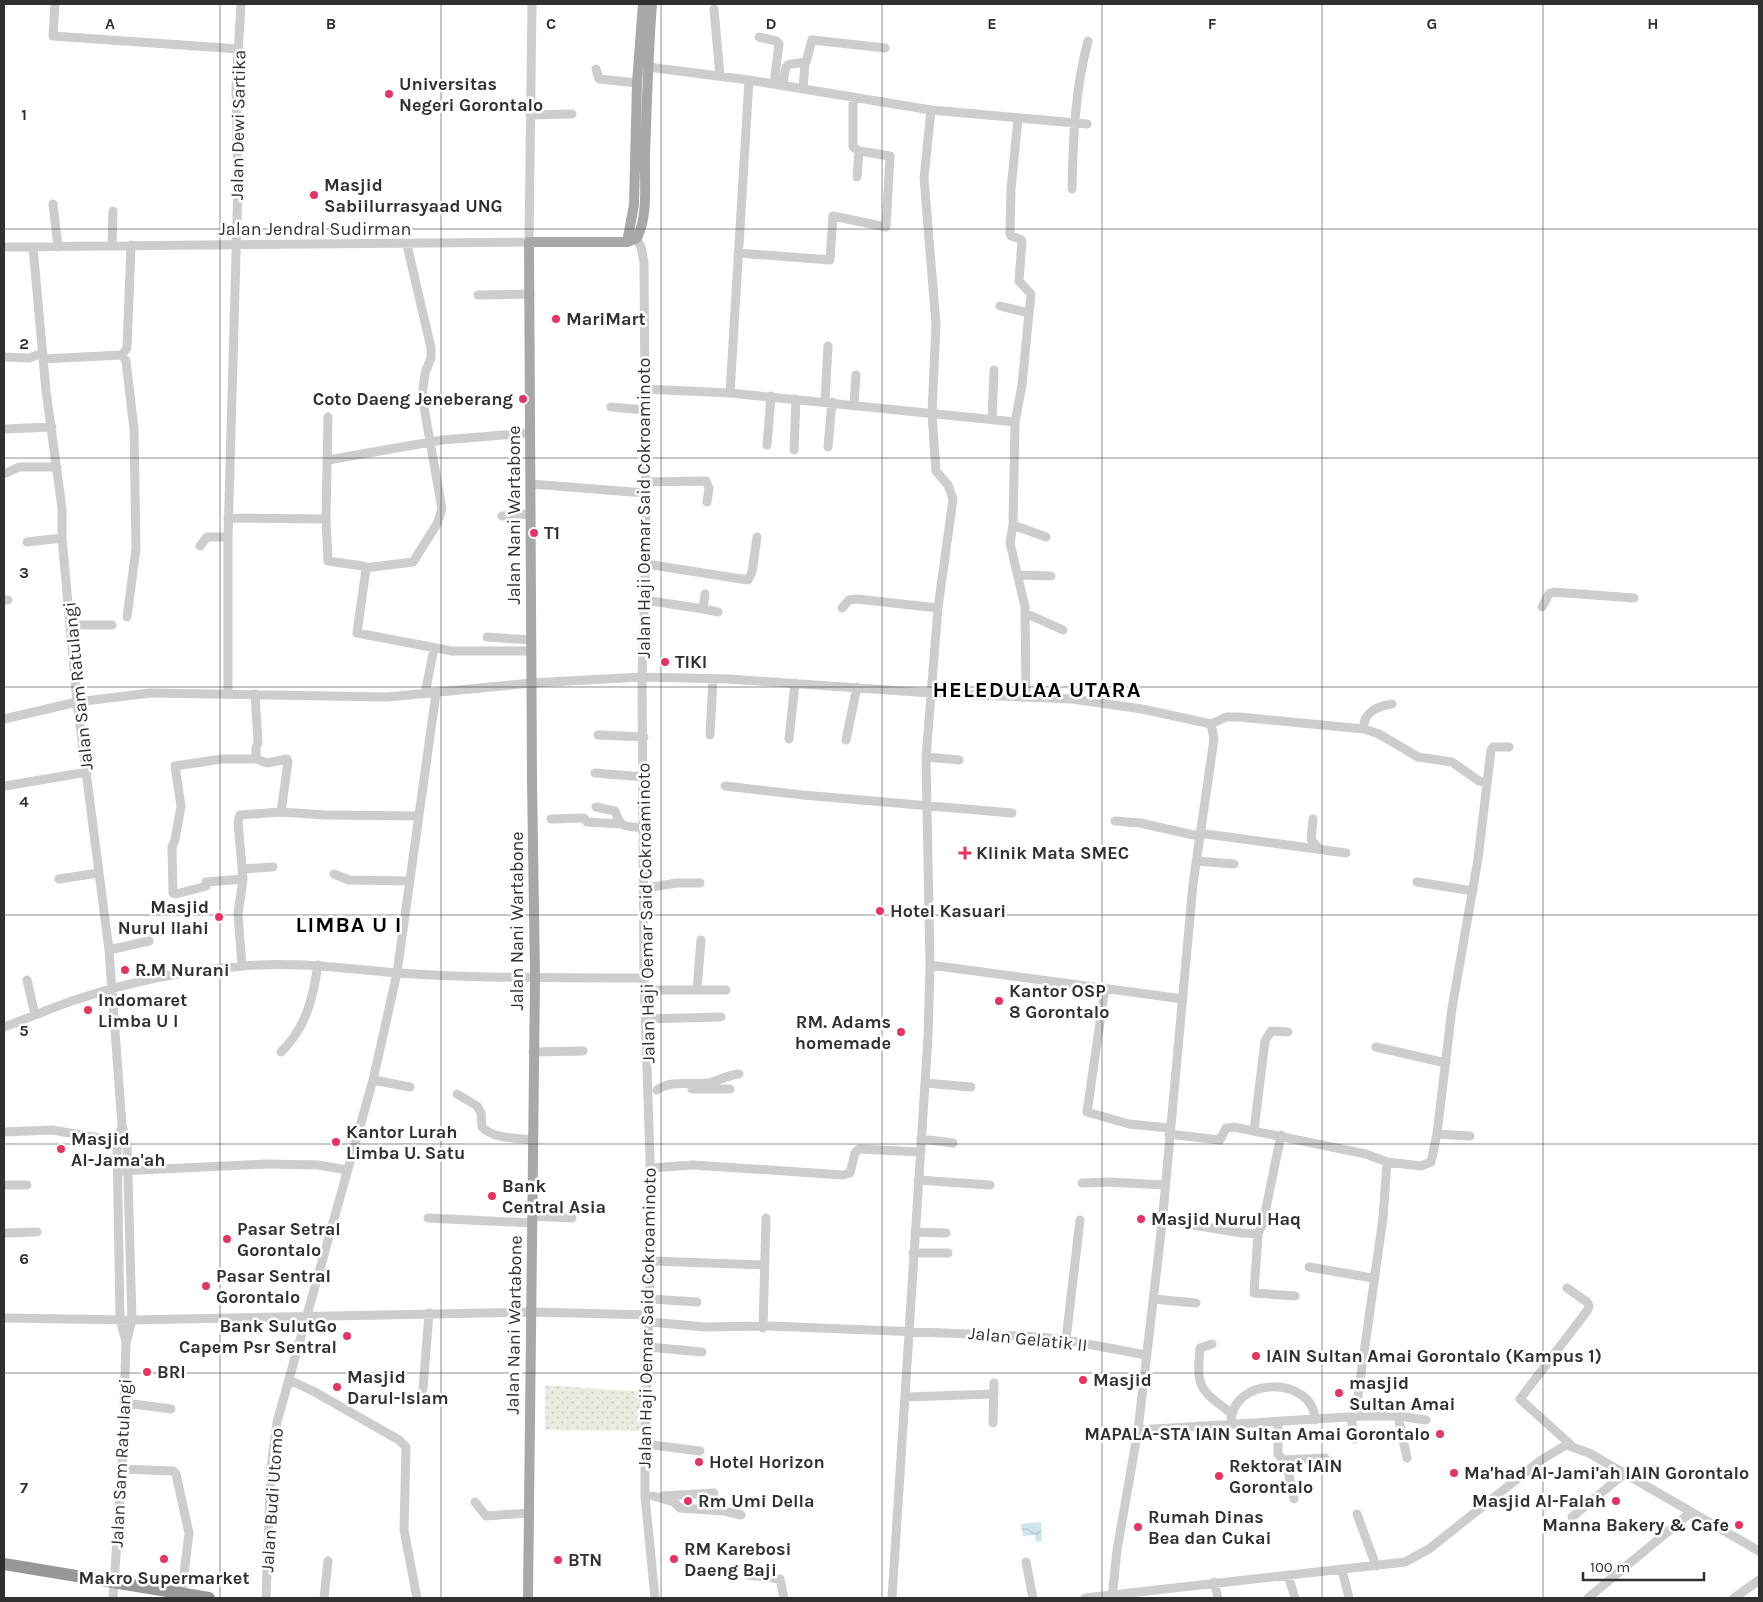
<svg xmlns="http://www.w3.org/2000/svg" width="1763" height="1602" font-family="Karla,sans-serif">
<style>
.grass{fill:url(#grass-dots)}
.water{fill:url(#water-waves)}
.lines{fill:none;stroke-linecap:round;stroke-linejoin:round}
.minor{stroke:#cdcdcd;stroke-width:9}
.major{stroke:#a8a8a8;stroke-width:10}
.highway{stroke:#979797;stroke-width:12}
.grid{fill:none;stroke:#303030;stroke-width:1;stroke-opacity:0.55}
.poi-dot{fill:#e63460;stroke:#fff;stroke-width:2}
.labels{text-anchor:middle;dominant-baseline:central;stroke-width:5;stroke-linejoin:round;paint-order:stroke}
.poi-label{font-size:18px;font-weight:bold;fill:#303030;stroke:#fff;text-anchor:start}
.street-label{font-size:18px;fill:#303030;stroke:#fff}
.district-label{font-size:22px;font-weight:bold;letter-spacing:1px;fill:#000;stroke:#fff}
.grid-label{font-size:16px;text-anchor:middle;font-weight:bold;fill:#303030;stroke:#fff;stroke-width:5;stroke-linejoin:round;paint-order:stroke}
</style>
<defs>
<pattern id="grass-dots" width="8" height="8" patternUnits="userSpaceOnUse" patternTransform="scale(1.25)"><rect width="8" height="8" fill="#e9eddf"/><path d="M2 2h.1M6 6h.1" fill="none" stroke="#c8ccc0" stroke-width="1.8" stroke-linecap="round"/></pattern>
<pattern id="water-waves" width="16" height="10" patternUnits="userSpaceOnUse" patternTransform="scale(1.25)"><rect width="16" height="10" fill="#cbe6ed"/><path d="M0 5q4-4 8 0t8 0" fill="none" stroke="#afc6cc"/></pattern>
</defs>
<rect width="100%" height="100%" fill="#fff"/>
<path class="grass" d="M545 1385 644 1392 642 1431 545 1430Z"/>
<path class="water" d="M1041 1522 1042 1541 1036 1542 1035 1535 1023 1536 1021 1524Z"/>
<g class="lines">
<path class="minor" d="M55 4 53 36 239 49
M714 9 720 76
M759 37 776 41 779 44 774 84
M648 67 749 80 931 110 1087 124
M596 69 599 79 637 83
M783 85C786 59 785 66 806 62L812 40 885 48
M803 89 805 63
M530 115 572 114
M1018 119 1011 189 1010 233 1011 236 1020 239 1022 241 1019 281 1031 294 1029 313
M857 177 859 151
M1072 189C1073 139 1075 90 1088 41
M53 204 58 247
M634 234 641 247 644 262 646 555 642 677 644 978 652 1220 645 1444V1496L655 1598
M112 245 113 211
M4 247 529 242 532 4
M33 247 46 391 62 508V538L77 702 109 950 122 1125 127 1143 132 1320 126 1343 122 1469 113 1598
M738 253 830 260 833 216 886 227 890 156 859 151 853 147V97
M478 295 530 294
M1000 306 1029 313 1022 385 1015 422 1013 525 1010 543 1025 607 1026 697
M122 355 126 361 134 429 136 549 127 617
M4 357 29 358 43 353
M43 359 122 355 127 348 131 245
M644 389 730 393 1015 422
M730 393 749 80
M825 401 828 346
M854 405 856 375
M611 407 645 410
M992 420 994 370
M4 429 52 427
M767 445 771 396
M828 447 832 402
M794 450 796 399
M328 460 442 440 530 433
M4 474 19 467H57
M645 482 706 481 709 488 707 502
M531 484 645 493
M502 516 531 514
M228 518 326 519 328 417
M326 519 328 561 363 566 366 569 357 633 452 651H531
M1013 525 1046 537
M27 542 62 538
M200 546 207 537H228
M646 564 748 580 752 572 757 537
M365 568 413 562 437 524 442 509 422 396 425 373 431 358V348L407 245
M1018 575 1051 576
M4 600H8
M645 600 703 609 705 594
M1542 607 1549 594 1553 592 1634 598
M842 608 849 600 857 599 938 608
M703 609 718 612
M1025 613 1063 630
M72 625H112
M487 637 531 640
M228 694V537L238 185 236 87 241 4
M255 694 258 743 256 747V759L267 763 287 759 288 762 281 812
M425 694 434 648
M4 719 77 702 150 693 387 697 532 683 642 677 729 679 930 693 1072 699 1142 709 1211 724 1214 739 1193 884 1162 1224 1138 1430 1117 1550 1112 1598
M1211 724 1226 717H1239L1364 729C1362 712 1379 706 1392 704
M1364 729 1379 734 1418 757 1452 762 1479 781 1486 783
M598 735 644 737
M710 735 713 679
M789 739 795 683
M846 740 857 687
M926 757 959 760
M595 773 644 777
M5 786 87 772
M725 786 803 795 1012 813
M596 807 615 811C621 829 625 826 644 828
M551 819 584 818 587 822 621 824
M1313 819 1311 839 1318 848
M1115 821 1140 823 1198 836
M1199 833 1346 853
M1196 861 1234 864
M242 869 273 867
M334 874 349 880 410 881
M59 879 98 873
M243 879 206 882V886L203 887 176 894 173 893 172 847 175 840 181 806 175 766 222 759H256
M1417 882 1473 891
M645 888 677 883H700
M109 950 149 941
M930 965 1183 999
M242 966 238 914 243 879 238 822 240 815 281 812 326 815 419 816
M27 980 35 1015
M1105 988 1087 1112 1129 1124 1170 1128
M645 990H726
M697 990 701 940
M646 1019 721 1017
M4 1027C29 1018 53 1007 78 999 132 981 188 970 244 966 297 961 347 969 399 973 480 979 563 977 644 978
M1376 1047 1446 1063
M281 1052C306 1028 313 998 318 965
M533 1052 583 1051
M373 1080 410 1087
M925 1083 971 1087
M692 1089H730
M657 1090C673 1078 694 1087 712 1082 722 1079 729 1075 739 1074
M457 1094 477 1106 481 1113 482 1127C493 1139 517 1138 533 1140
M122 1126 117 1142 120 1320 126 1341
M1254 1130 1265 1041 1271 1031 1288 1032
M4 1132 52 1130 122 1142
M1169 1134 1220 1140 1226 1128 1234 1127 1366 1154 1387 1162 1421 1166 1431 1162 1437 1134 1452 1008 1478 859 1491 750 1493 747H1509
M1437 1134 1470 1136
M921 1139 953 1143
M650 1168 693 1165 843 1175 850 1173 855 1153 859 1149 921 1152
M118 1171 266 1164 318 1165 347 1170
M918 1180 990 1185
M1082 1183 1109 1182 1164 1185
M4 1185H27
M532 1216 572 1218
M428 1218 532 1223
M1162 1220 1242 1233 1258 1234 1263 1223 1281 1135
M915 1232 946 1233
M4 1233 37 1232
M1258 1234 1254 1293 1295 1296
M913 1253H948
M652 1261 764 1265
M1309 1267 1373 1278
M1567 1288 1587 1302 1589 1306 1587 1311 1520 1399 1571 1445
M651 1299 697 1302
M1153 1299 1196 1303
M4 1318 132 1320 533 1312 650 1315
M650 1322 705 1327 770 1326 1040 1337 1066 1340 1146 1355
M763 1328 766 1218
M1066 1340 1080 1220
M1212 1344 1200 1348C1196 1388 1200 1390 1231 1413
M649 1347 702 1352
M289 1380 313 1391 399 1440 406 1447 404 1530 417 1598
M423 1389 429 1313
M905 1397 994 1394
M125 1403 171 1409
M1398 1416 1407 1458
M1355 1417 1383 1218 1387 1162
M1351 1418 1355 1439
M993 1423 994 1383
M1278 1423V1454L1283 1460 1325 1458
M1231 1425C1229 1375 1314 1375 1315 1420
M1138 1430 1364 1416H1398L1426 1420
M645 1444 700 1451
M1286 1461 1294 1499
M122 1469 173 1471 176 1474 189 1533 181 1598
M653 1496 674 1502 680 1508 724 1511 741 1515
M663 1496 714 1493
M475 1502 486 1516 529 1513
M1357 1514 1376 1566
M1572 1517 1624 1474
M1026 1562 1033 1598
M1342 1570 1349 1598
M747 1575 780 1579 784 1598
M1288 1575 1295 1598
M1214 1582 1218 1598
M266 1598 271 1467 277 1422 373 1080 397 973 436 693
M324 1598 328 1561
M892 1598 928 1037 930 965 926 757 938 608 953 499 948 485 936 471 932 414 936 324 924 178 931 110
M1085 1598 1405 1562 1429 1549 1541 1460 1566 1445 1589 1453 1759 1551
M1588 1598 1690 1513
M1734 1598 1759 1580"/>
<path class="major" d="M627 242 634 205 637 83 643 4
M528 1598 535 977 532 781 529 242H627L637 238C649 214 644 181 645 154 647 104 648 54 652 4"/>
<path class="highway" d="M4 1564 209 1598"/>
</g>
<path class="grid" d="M220 4V1598M441 4V1598M661 4V1598M882 4V1598M1102 4V1598M1322 4V1598M1543 4V1598M4 229H1759M4 458H1759M4 687H1759M4 915H1759M4 1144H1759M4 1373H1759"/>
<g class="poi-dot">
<circle cx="389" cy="94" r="5"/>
<circle cx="314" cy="195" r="5"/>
<circle cx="556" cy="319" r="5"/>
<circle cx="523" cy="399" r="5"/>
<circle cx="534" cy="533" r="5"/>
<circle cx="665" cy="662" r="5"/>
<path d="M962.5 845.5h5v5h5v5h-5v5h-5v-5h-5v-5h5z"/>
<circle cx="880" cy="911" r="5"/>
<circle cx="219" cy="917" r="5"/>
<circle cx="125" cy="970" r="5"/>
<circle cx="999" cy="1001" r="5"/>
<circle cx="88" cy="1010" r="5"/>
<circle cx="901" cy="1032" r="5"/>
<circle cx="336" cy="1142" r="5"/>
<circle cx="61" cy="1149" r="5"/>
<circle cx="492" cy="1196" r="5"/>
<circle cx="1141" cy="1219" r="5"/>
<circle cx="227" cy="1239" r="5"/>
<circle cx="206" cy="1286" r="5"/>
<circle cx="347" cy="1336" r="5"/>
<circle cx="1256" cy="1356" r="5"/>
<circle cx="147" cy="1372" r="5"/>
<circle cx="1083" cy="1380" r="5"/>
<circle cx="337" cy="1387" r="5"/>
<circle cx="1339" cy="1393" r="5"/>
<circle cx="1440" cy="1434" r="5"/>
<circle cx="699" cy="1462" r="5"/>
<circle cx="1454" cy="1473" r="5"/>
<circle cx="1219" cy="1476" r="5"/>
<circle cx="688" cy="1501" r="5"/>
<circle cx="1616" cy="1501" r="5"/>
<circle cx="1739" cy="1525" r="5"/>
<circle cx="1138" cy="1527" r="5"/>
<circle cx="164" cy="1559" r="5"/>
<circle cx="674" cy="1559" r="5"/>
<circle cx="558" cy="1560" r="5"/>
</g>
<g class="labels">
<g class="poi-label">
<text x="399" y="84">Universitas<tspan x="399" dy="21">Negeri Gorontalo</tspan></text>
<text x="324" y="185">Masjid<tspan x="324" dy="21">Sabiilurrasyaad UNG</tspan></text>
<text x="566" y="319">MariMart</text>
<text x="513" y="399" text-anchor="end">Coto Daeng Jeneberang</text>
<text x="544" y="533">T1</text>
<text x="675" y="662">TIKI</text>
<text x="976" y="853">Klinik Mata SMEC</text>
<text x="209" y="907" text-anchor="end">Masjid<tspan x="209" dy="21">Nurul Ilahi</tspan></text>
<text x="890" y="911">Hotel Kasuari</text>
<text x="135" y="970">R.M Nurani</text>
<text x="1009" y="991">Kantor OSP<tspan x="1009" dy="21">8 Gorontalo</tspan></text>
<text x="98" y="1000">Indomaret<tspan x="98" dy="21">Limba U I</tspan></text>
<text x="891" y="1022" text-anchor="end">RM. Adams<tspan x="891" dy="21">homemade</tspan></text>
<text x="346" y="1132">Kantor Lurah<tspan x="346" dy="21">Limba U. Satu</tspan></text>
<text x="71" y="1139">Masjid<tspan x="71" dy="21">Al-Jama'ah</tspan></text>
<text x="502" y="1186">Bank<tspan x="502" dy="21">Central Asia</tspan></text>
<text x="1151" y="1219">Masjid Nurul Haq</text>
<text x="237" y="1229">Pasar Setral<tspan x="237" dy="21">Gorontalo</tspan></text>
<text x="216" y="1276">Pasar Sentral<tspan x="216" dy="21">Gorontalo</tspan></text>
<text x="337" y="1326" text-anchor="end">Bank SulutGo<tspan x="337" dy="21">Capem Psr Sentral</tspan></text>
<text x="1266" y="1356">IAIN Sultan Amai Gorontalo (Kampus 1)</text>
<text x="157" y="1372">BRI</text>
<text x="347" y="1377">Masjid<tspan x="347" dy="21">Darul-Islam</tspan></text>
<text x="1093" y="1380">Masjid</text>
<text x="1349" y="1383">masjid<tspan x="1349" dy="21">Sultan Amai</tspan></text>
<text x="1430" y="1434" text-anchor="end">MAPALA-STA IAIN Sultan Amai Gorontalo</text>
<text x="709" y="1462">Hotel Horizon</text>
<text x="1229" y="1466">Rektorat IAIN<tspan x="1229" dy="21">Gorontalo</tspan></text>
<text x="1464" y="1473">Ma'had Al-Jami'ah IAIN Gorontalo</text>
<text x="698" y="1501">Rm Umi Della</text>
<text x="1606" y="1501" text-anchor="end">Masjid Al-Falah</text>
<text x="1148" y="1517">Rumah Dinas<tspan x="1148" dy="21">Bea dan Cukai</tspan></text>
<text x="1729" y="1525" text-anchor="end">Manna Bakery &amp; Cafe</text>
<text x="684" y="1549">RM Karebosi<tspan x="684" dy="21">Daeng Baji</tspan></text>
<text x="568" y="1560">BTN</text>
<text x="164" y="1578" text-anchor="middle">Makro Supermarket</text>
</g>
<g class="street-label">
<text transform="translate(238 125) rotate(-89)">Jalan Dewi Sartika</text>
<text x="315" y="229">Jalan Jendral Sudirman</text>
<text transform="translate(644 508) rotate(-90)">Jalan Haji Oemar Said Cokroaminoto</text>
<text transform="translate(514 515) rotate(-90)">Jalan Nani Wartabone</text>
<text transform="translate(78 686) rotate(-96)">Jalan Sam Ratulangi</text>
<text transform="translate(646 913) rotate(-91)">Jalan Haji Oemar Said Cokroaminoto</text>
<text transform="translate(517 921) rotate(-90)">Jalan Nani Wartabone</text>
<text transform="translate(647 1318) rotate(-89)">Jalan Haji Oemar Said Cokroaminoto</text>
<text transform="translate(514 1325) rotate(-89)">Jalan Nani Wartabone</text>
<text transform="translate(1028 1339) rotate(6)">Jalan Gelatik II</text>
<text transform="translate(121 1463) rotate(-87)">Jalan Sam Ratulangi</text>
<text transform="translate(272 1500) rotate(-86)">Jalan Budi Utomo</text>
</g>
<g class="district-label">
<text x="1037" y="690">HELEDULAA UTARA</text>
<text x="349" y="925">LIMBA U I</text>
</g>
</g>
<g class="grid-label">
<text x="110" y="29">A</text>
<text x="331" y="29">B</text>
<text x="551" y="29">C</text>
<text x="771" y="29">D</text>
<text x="992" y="29">E</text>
<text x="1212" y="29">F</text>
<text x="1432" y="29">G</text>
<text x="1653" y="29">H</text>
<text x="24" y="120">1</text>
<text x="24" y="349">2</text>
<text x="24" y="578">3</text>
<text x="24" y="807">4</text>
<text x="24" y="1036">5</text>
<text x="24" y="1264">6</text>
<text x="24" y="1493">7</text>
</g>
<rect width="1763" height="1602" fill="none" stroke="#303030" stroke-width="10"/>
<path d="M1583 1572v8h121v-8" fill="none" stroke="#303030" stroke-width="2.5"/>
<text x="1590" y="1572" font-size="15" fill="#303030" stroke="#ffffff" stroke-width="4" paint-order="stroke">100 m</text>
</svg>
